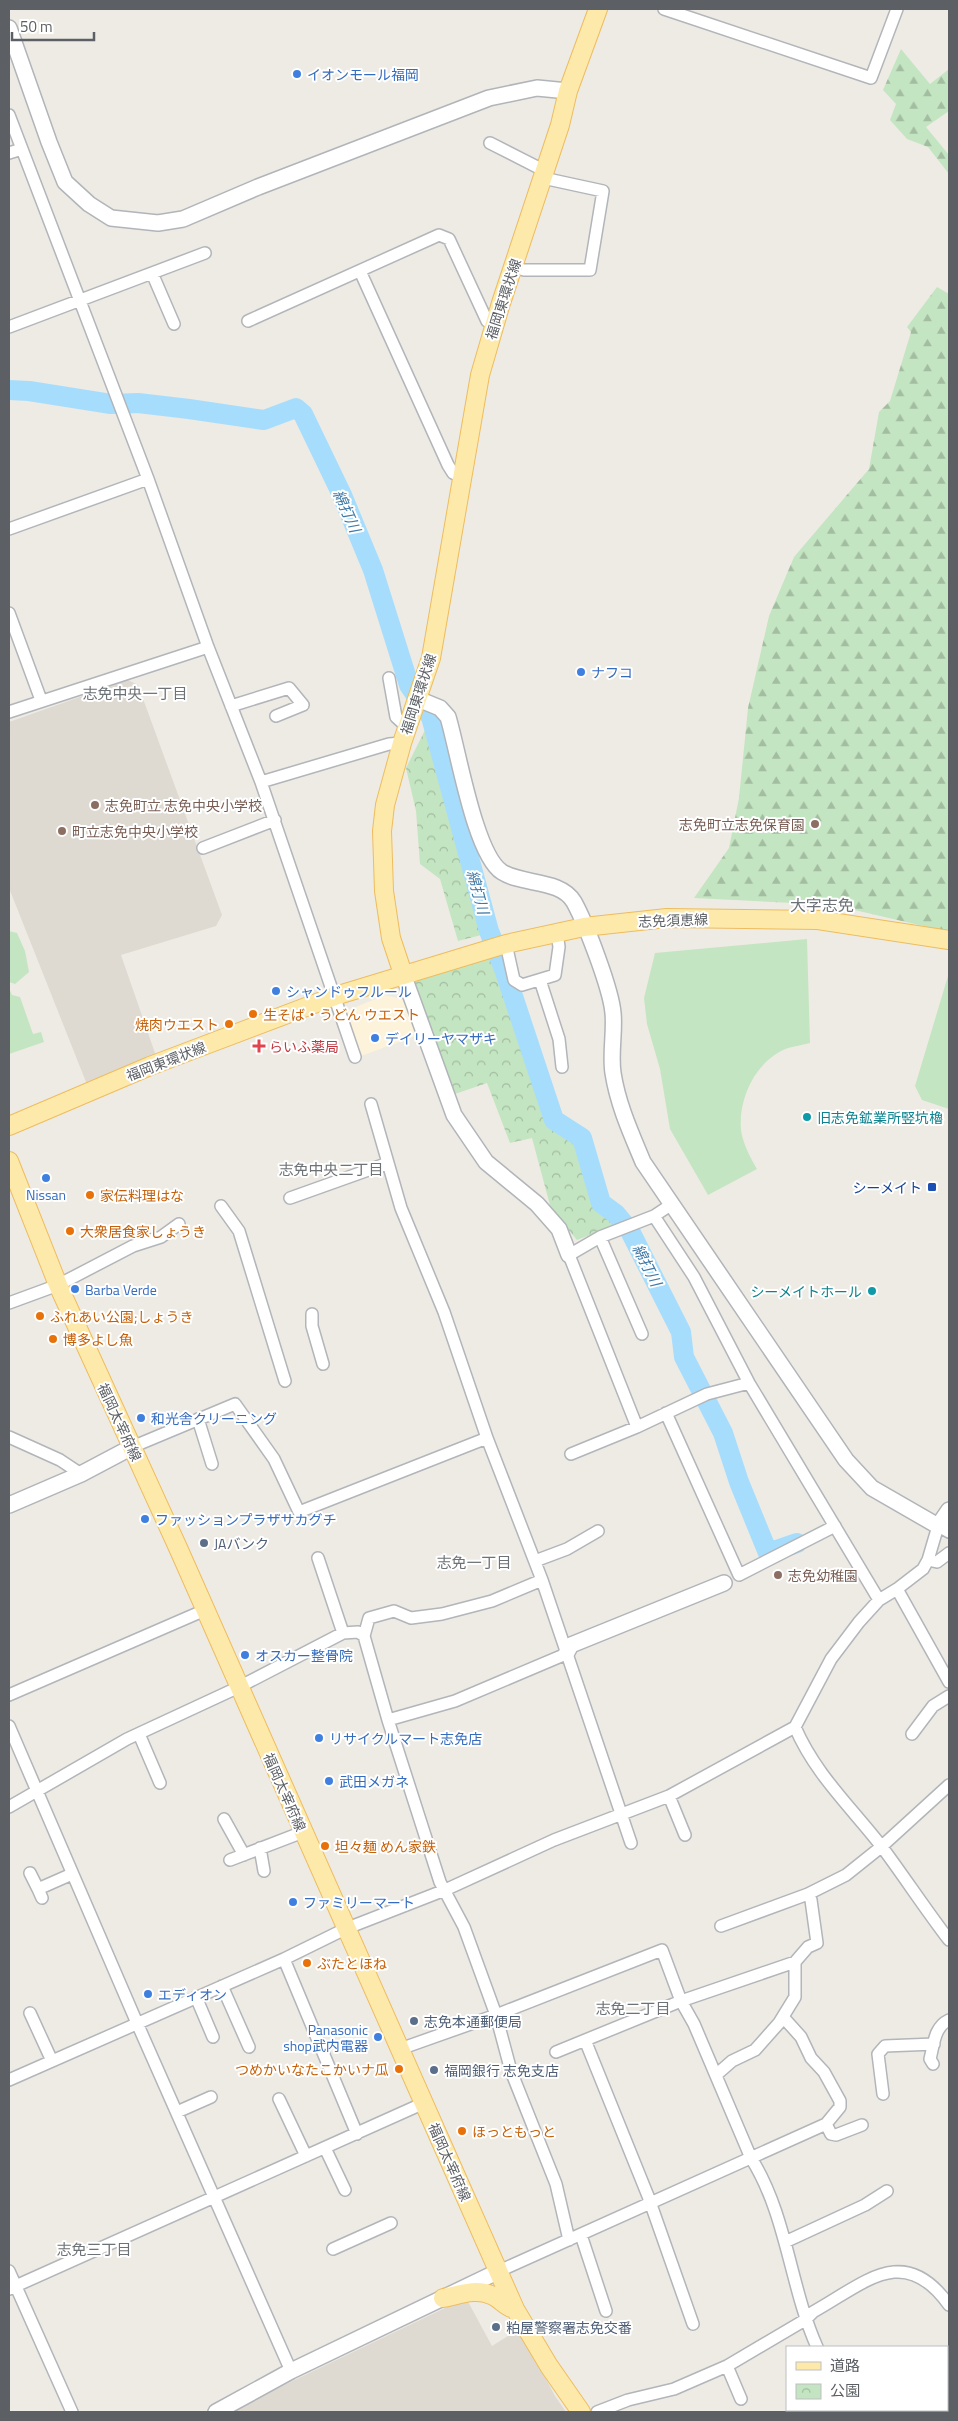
<svg xmlns="http://www.w3.org/2000/svg" width="958" height="2421" font-family="'Titillium Web','Noto Sans JP',sans-serif">
<style>
.commercial{fill:#fdf3db}
.education{fill:#dedad2}
.green{fill:#c4e5c1}
.forest{fill:url(#forest-firs)}
.park{fill:url(#park-crowns)}
.lines{fill:none;stroke-linecap:round;stroke-linejoin:round}
.river{stroke:#a6ddfd;stroke-width:20}
.street-casing{stroke:#b2b5b9;stroke-width:14}
.secondary-casing{stroke:#b1b4b9;stroke-width:18}
.primary-casing{stroke:#eebc5e;stroke-width:20}
.street{stroke:#fff;stroke-width:11}
.secondary{stroke:#fff;stroke-width:15}
.primary{stroke:#fdeaab;stroke-width:18}
.shop-dot{fill:#3f7fe0;stroke:#fff;stroke-width:2}
.education-dot{fill:#8d6e63;stroke:#fff;stroke-width:2}
.food-dot{fill:#e8710a;stroke:#fff;stroke-width:2}
.health-dot{fill:#e0444e;stroke:#fff;stroke-width:2}
.culture-dot{fill:#0f9aa8;stroke:#fff;stroke-width:2}
.transit-dot{fill:#1a4fb4;stroke:#fff;stroke-width:2}
.service-dot{fill:#5c6f8a;stroke:#fff;stroke-width:2}
.labels{text-anchor:middle;dominant-baseline:central;stroke-width:4;stroke-linejoin:round;paint-order:stroke}
.shop-label{font-size:14px;fill:#366cbe;stroke:#fff;text-anchor:start}
.street-label{font-size:14px;fill:#5c6064;stroke:#fff}
.education-label{font-size:14px;fill:#785e54;stroke:#fff;text-anchor:start}
.food-label{font-size:14px;fill:#c56008;stroke:#fff;text-anchor:start}
.health-label{font-size:14px;fill:#be3a42;stroke:#fff;text-anchor:start}
.culture-label{font-size:14px;fill:#0d838f;stroke:#fff;text-anchor:start}
.transit-label{font-size:14px;fill:#164399;stroke:#fff;text-anchor:end}
.service-label{font-size:14px;fill:#4e5e75;stroke:#fff;text-anchor:start}
.water-label{font-size:15px;font-style:italic;fill:#4079a6;stroke:#fff}
.neighbourhood-label{font-size:15px;fill:#6d7276;stroke:#fff}
.quarter-label{font-size:16px;fill:#6d7276;stroke:#fff}
</style>
<defs>
<pattern id="forest-firs" width="22" height="20" patternUnits="userSpaceOnUse" patternTransform="scale(1.25)"><rect width="22" height="20" fill="#c4e5c1"/><path d="M5 1l3.5 6h-7zM16 11l3.5 6h-7z" fill="#a2bda0"/></pattern>
<pattern id="park-crowns" width="20" height="18" patternUnits="userSpaceOnUse" patternTransform="scale(1.25)"><rect width="20" height="18" fill="#c4e5c1"/><path d="M2 6a3 3 0 1 1 6 0M12 15a3 3 0 1 1 6 0" fill="none" stroke="#a2bda0"/></pattern>
</defs>
<rect width="100%" height="100%" fill="#eeebe4"/>
<path class="commercial" d="M385 995 404 1000 418 1035 361 1056 346 1011Z"/>
<path class="education" d="M128 680 138 685 222 915 216 926 121 955 156 1056 88 1087 9 888V722Z
M466 2298 492 2346 513 2333 523 2336 555 2396 566 2412H228Z"/>
<path class="green" d="M9 931 17 933 25 951 29 972 15 984 9 982Z
M807 939 810 1043C803 1045 795 1046 788 1048 756 1060 738 1098 741 1130 743 1144 750 1157 757 1169L708 1195 670 1129 660 1069 647 1024 644 998 655 953Z
M948 976H949V1109L922 1100 915 1086Z
M9 988 12 995 20 997 33 1034 41 1032 44 1042 9 1054Z"/>
<path class="forest" d="M901 49 930 84 949 69V111L926 127 949 155V174L928 147 907 139 890 120 896 104 883 90Z
M937 287 949 294V932L833 905 694 898 729 848 739 798 748 708 769 616 794 557 869 469 879 412 890 401 911 332 907 327Z"/>
<path class="park" d="M430 720 493 932 458 941 440 879 420 864 416 811 406 768Z
M503 953 552 1125 581 1140 603 1210 621 1223 577 1240 551 1209 532 1138 510 1143 487 1083 452 1095 412 981Z"/>
<g class="lines">
<path class="river" d="M9 390 29 391 111 404 138 403 189 409 264 420 296 408 303 414 342 495 373 570 409 685 431 717 489 931 504 969 554 1120 582 1138 601 1203 616 1214 630 1231 681 1332 684 1357 723 1433 739 1482 768 1553 797 1543"/>
<g class="street-casing">
<path id="street" d="M664 9 871 78 897 9
M9 115 148 479 208 647 261 782 355 1057
M490 143 545 171
M9 153 22 149
M513 267 524 270H590L603 191 543 178
M360 271 448 465 453 473 462 477
M152 273 174 324
M248 321 439 235 449 239 487 321 494 325
M9 327 205 253
M9 529 148 479
M9 613 41 700
M389 678 396 717 408 728
M231 706 289 688 303 705 276 716
M9 712 208 647
M261 782 389 744 402 743
M203 848 275 820
M506 944 514 980 522 985 555 975 559 947 557 932
M540 980 559 1039 562 1067
M371 1104 401 1208 444 1312 487 1438 542 1580 631 1843
M290 1198 388 1163
M221 1206 239 1231 285 1381
M654 1216 694 1277 749 1383 879 1600
M600 1237 642 1334
M9 1303 58 1285 133 1246 161 1237 179 1224
M312 1314V1326L323 1364
M666 1413 739 1575 835 1526
M198 1419 212 1464
M637 1427 569 1255 600 1237 654 1216 672 1204
M9 1437 60 1460 81 1474
M132 1447 235 1404 274 1459 299 1512 487 1438
M571 1454 637 1427 707 1394 749 1383
M318 1558 343 1633
M928 1560 937 1562 949 1553
M535 1561 567 1549 598 1531
M542 1580 492 1601 442 1614 411 1618 394 1611 369 1618 364 1636 388 1720 440 1882 464 1927 496 2015 511 2071 556 2184 569 2240
M897 1589 949 1682
M9 1695 205 1610
M388 1720 455 1701 566 1654
M9 1726 137 2023 291 2371
M795 1727C815 1774 851 1807 882 1847 905 1878 926 1910 949 1940
M139 1734 160 1783
M912 1734 933 1706 949 1696
M669 1796 685 1835
M9 1807 127 1739 239 1687 343 1633 358 1632 364 1636
M224 1819 244 1855
M260 1848 264 1871
M230 1860 303 1832
M30 1873 38 1889
M42 1898 38 1889 72 1874
M721 1926 808 1894 846 1875 881 1847 949 1785
M284 1959 357 2134
M222 1986 249 2047
M196 1997 213 2037
M30 2013 52 2061
M585 2040 648 2196 693 2324
M400 2049 496 2015 662 1950 681 2001 694 2024 751 2158C787 2215 790 2287 817 2347
M556 2052 681 2001 795 1962
M933 2064 930 2059C934 2044 934 2027 949 2020
M716 2075 732 2061 755 2050 779 2023 795 1997V1962L808 1947 817 1943 811 1900 808 1894
M9 2080 284 1959 345 1929 445 1890 554 1840 669 1796 795 1727 831 1659 859 1622 879 1600 897 1589 923 1569 928 1560 938 1526 949 1532
M883 2094 878 2054 885 2046 934 2044
M279 2099 306 2156
M177 2112 211 2097
M826 2124 831 2134 836 2135 862 2125
M325 2148 345 2190
M581 2235 606 2311
M785 2242 865 2205 887 2191
M333 2249 391 2223
M9 2271 72 2412
M499 2271 826 2124 840 2107V2101L824 2072 811 2058 801 2037 783 2017
M9 2289 424 2103
M727 2366 741 2399
M844 2410 845 2412
M597 2412 628 2400 674 2389 727 2366 805 2320 813 2312C865 2283 904 2242 949 2305
M816 2412 822 2410"/>
</g>
<g class="secondary-casing">
<path id="secondary" d="M9 28 49 142 65 182 89 204 111 218 158 223 183 219 258 187 489 98 537 88 568 91
M418 699 440 708 448 717C458 750 475 855 502 872 522 885 561 879 574 902 586 924 611 989 613 1013 615 1032 610 1053 613 1073 618 1105 631 1133 643 1162L846 1460 872 1488 938 1526 949 1510
M403 974 454 1115 486 1162 537 1204 559 1229 569 1255
M9 1505 81 1474 132 1447
M566 1654 571 1645 724 1583
M216 2412 291 2371 499 2271"/>
</g>
<g class="primary-casing">
<path id="primary" d="M403 974 391 938 384 891 382 831 385 805 402 743 431 658 480 375 501 303 560 125 568 91 598 9
M9 1126 150 1066 335 996 506 944 584 927 667 918 818 920 949 940
M9 1161 58 1285 179 1550 515 2309 549 2366 581 2412
M443 2298C459 2295 476 2288 491 2295 500 2298 506 2308 515 2309"/>
</g>
<use href="#street" class="street"/>
<use href="#secondary" class="secondary"/>
<use href="#primary" class="primary"/>
</g>
<g class="shop-dot">
<circle cx="297" cy="74" r="5"/>
<circle cx="581" cy="672" r="5"/>
<circle cx="276" cy="991" r="5"/>
<circle cx="375" cy="1038" r="5"/>
<circle cx="46" cy="1178" r="5"/>
<circle cx="75" cy="1289" r="5"/>
<circle cx="141" cy="1418" r="5"/>
<circle cx="145" cy="1519" r="5"/>
<circle cx="245" cy="1655" r="5"/>
<circle cx="319" cy="1738" r="5"/>
<circle cx="329" cy="1781" r="5"/>
<circle cx="293" cy="1902" r="5"/>
<circle cx="148" cy="1994" r="5"/>
<circle cx="378" cy="2037" r="5"/>
</g>
<g class="education-dot">
<circle cx="95" cy="805" r="5"/>
<circle cx="815" cy="824" r="5"/>
<circle cx="62" cy="831" r="5"/>
<circle cx="778" cy="1575" r="5"/>
</g>
<g class="food-dot">
<circle cx="253" cy="1014" r="5"/>
<circle cx="229" cy="1024" r="5"/>
<circle cx="90" cy="1195" r="5"/>
<circle cx="70" cy="1231" r="5"/>
<circle cx="40" cy="1316" r="5"/>
<circle cx="53" cy="1339" r="5"/>
<circle cx="325" cy="1846" r="5"/>
<circle cx="307" cy="1963" r="5"/>
<circle cx="399" cy="2069" r="5"/>
<circle cx="462" cy="2131" r="5"/>
</g>
<path class="health-dot" d="M256.5 1038.5h5v5h5v5h-5v5h-5v-5h-5v-5h5z"/>
<g class="culture-dot">
<circle cx="807" cy="1117" r="5"/>
<circle cx="872" cy="1291" r="5"/>
</g>
<rect class="transit-dot" x="927" y="1182" width="10" height="10" rx="2.5"/>
<g class="service-dot">
<circle cx="204" cy="1543" r="5"/>
<circle cx="414" cy="2021" r="5"/>
<circle cx="434" cy="2070" r="5"/>
<circle cx="496" cy="2327" r="5"/>
</g>
<g class="labels">
<g class="shop-label">
<text x="307" y="74">イオンモール福岡</text>
<text x="591" y="672">ナフコ</text>
<text x="286" y="991">シャンドゥフルール</text>
<text x="385" y="1038">デイリーヤマザキ</text>
<text x="46" y="1194" text-anchor="middle">Nissan</text>
<text x="85" y="1289">Barba Verde</text>
<text x="151" y="1418">和光舎クリーニング</text>
<text x="155" y="1519">ファッションプラザサカグチ</text>
<text x="255" y="1655">オスカー整骨院</text>
<text x="329" y="1738">リサイクルマート志免店</text>
<text x="339" y="1781">武田メガネ</text>
<text x="303" y="1902">ファミリーマート</text>
<text x="158" y="1994">エディオン</text>
<text x="368" y="2029" text-anchor="end">Panasonic<tspan x="368" dy="16">shop武内電器</tspan></text>
</g>
<g class="street-label">
<text transform="translate(503 299) rotate(-72)">福岡東環状線</text>
<text transform="translate(418 694) rotate(-72)">福岡東環状線</text>
<text transform="translate(673 920) rotate(-2)">志免須恵線</text>
<text transform="translate(166 1061) rotate(-21)">福岡東環状線</text>
<text transform="translate(120 1422) rotate(65)">福岡太宰府線</text>
<text transform="translate(285 1792) rotate(66)">福岡太宰府線</text>
<text transform="translate(450 2162) rotate(66)">福岡太宰府線</text>
</g>
<g class="education-label">
<text x="105" y="805">志免町立 志免中央小学校</text>
<text x="805" y="824" text-anchor="end">志免町立志免保育園</text>
<text x="72" y="831">町立志免中央小学校</text>
<text x="788" y="1575">志免幼稚園</text>
</g>
<g class="food-label">
<text x="263" y="1014">生そば・うどん ウエスト</text>
<text x="219" y="1024" text-anchor="end">焼肉ウエスト</text>
<text x="100" y="1195">家伝料理はな</text>
<text x="80" y="1231">大衆居食家しょうき</text>
<text x="50" y="1316">ふれあい公園;しょうき</text>
<text x="63" y="1339">博多よし魚</text>
<text x="335" y="1846">坦々麺 めん家鉄</text>
<text x="317" y="1963">ぶたとほね</text>
<text x="389" y="2069" text-anchor="end">つめかいなたこかいナ瓜</text>
<text x="472" y="2131">ほっともっと</text>
</g>
<g class="health-label">
<text x="269" y="1046">らいふ薬局</text>
</g>
<g class="culture-label">
<text x="817" y="1117">旧志免鉱業所竪坑櫓</text>
<text x="862" y="1291" text-anchor="end">シーメイトホール</text>
</g>
<g class="transit-label">
<text x="922" y="1187">シーメイト</text>
</g>
<g class="service-label">
<text x="214" y="1543">JAバンク</text>
<text x="424" y="2021">志免本通郵便局</text>
<text x="444" y="2070">福岡銀行 志免支店</text>
<text x="506" y="2327">粕屋警察署志免交番</text>
</g>
<g class="water-label">
<text transform="translate(347 511) rotate(66)">綿打川</text>
<text transform="translate(478 892) rotate(75)">綿打川</text>
<text transform="translate(647 1265) rotate(63)">綿打川</text>
</g>
<g class="neighbourhood-label">
<text x="135" y="693">志免中央一丁目</text>
<text x="331" y="1169">志免中央二丁目</text>
<text x="474" y="1562">志免一丁目</text>
<text x="633" y="2008">志免二丁目</text>
<text x="94" y="2249">志免三丁目</text>
</g>
<g class="quarter-label">
<text x="822" y="905">大字志免</text>
</g>
</g>
<rect width="958" height="2421" fill="none" stroke="#5c6064" stroke-width="20"/>
<rect x="786" y="2346" width="162" height="65" fill="#ffffff" stroke="#bebfc1"/>
<rect x="796" y="2362" width="25" height="8" fill="#fdeaab" stroke="#bebfc1"/>
<text x="830" y="2371" font-size="15" fill="#5c6064">道路</text>
<rect x="796" y="2384" width="25" height="15" fill="url(#park-crowns)" stroke="#bebfc1"/>
<text x="830" y="2396" font-size="15" fill="#5c6064">公園</text>
<path d="M12 32v8h82v-8" fill="none" stroke="#5c6064" stroke-width="2.5"/>
<text x="20" y="32" font-size="15" fill="#5c6064" stroke="#ffffff" stroke-width="4" paint-order="stroke">50 m</text>
</svg>
